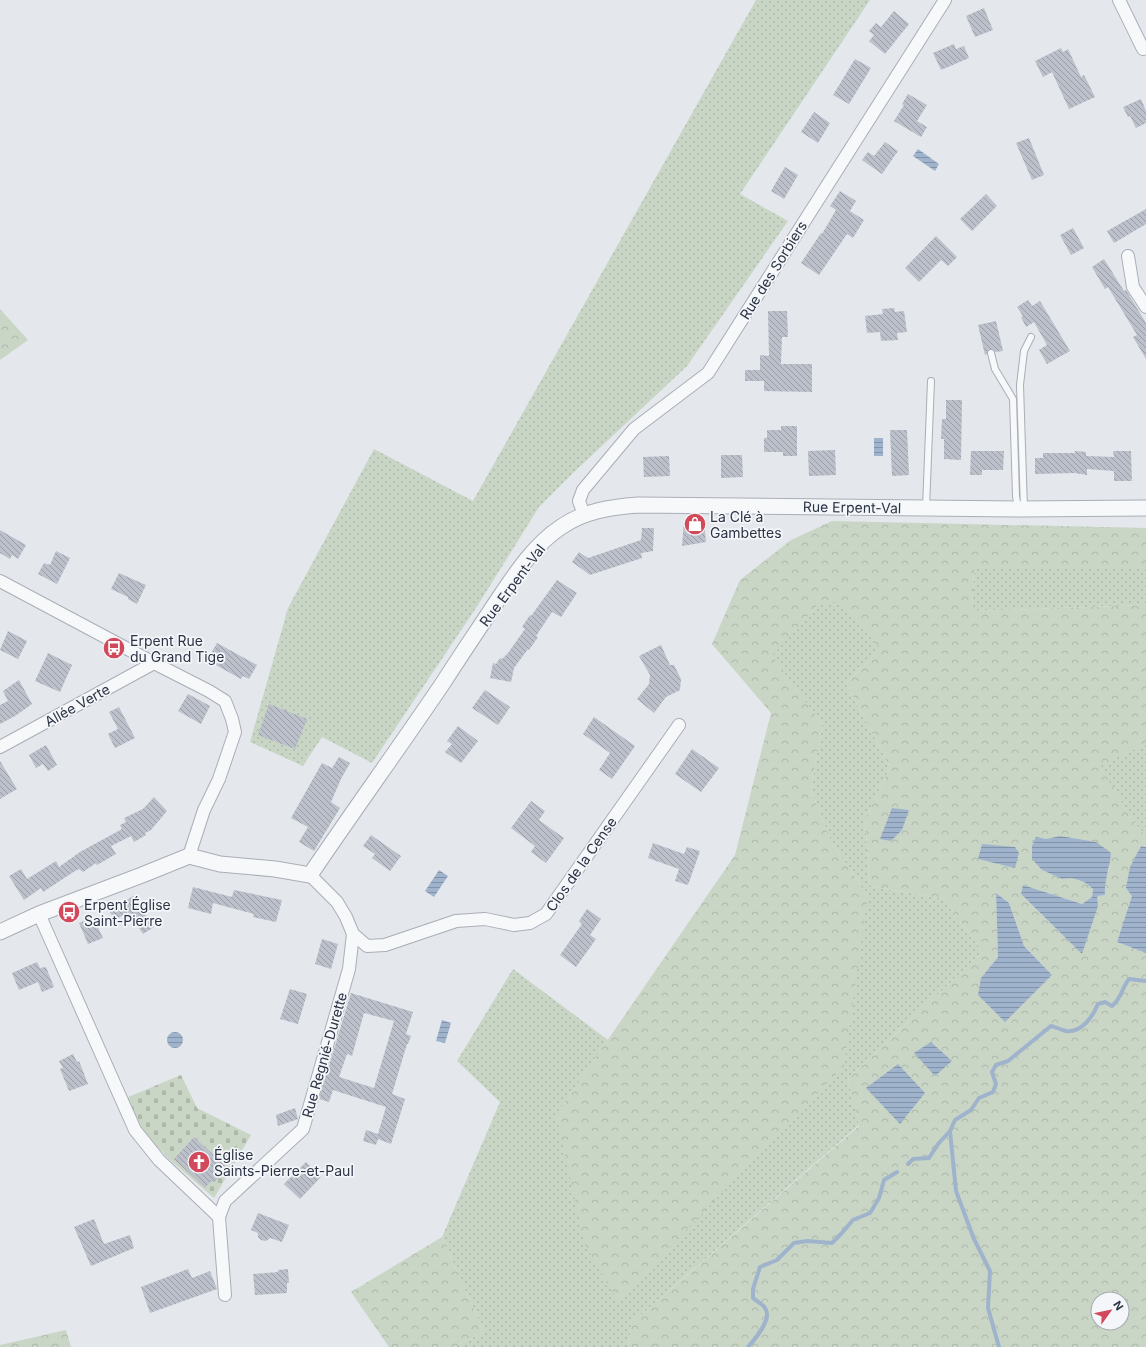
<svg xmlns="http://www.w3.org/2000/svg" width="1146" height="1347" font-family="Inter,sans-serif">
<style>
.grass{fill:url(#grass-dots)}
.forest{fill:url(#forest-crowns);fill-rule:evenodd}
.cemetery{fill:url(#cemetery-stones)}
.water{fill:url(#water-rules)}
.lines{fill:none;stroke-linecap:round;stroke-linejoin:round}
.stream{stroke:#9fb4cc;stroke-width:4}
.building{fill:url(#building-back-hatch);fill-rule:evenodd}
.service-casing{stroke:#a9aeb7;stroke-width:8}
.minor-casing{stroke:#a9aeb7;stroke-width:14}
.tertiary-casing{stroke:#a9aeb7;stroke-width:17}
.service{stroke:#f7f8fa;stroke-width:6}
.minor{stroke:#f7f8fa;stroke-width:12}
.tertiary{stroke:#f7f8fa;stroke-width:15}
.labels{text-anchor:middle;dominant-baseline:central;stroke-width:3.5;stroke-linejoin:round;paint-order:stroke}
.street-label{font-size:14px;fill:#2b3445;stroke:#f4f6f9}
.poi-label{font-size:14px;fill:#2b3445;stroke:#f4f6f9;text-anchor:start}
</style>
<defs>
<pattern id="grass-dots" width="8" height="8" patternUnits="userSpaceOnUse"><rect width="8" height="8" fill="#c9d6c5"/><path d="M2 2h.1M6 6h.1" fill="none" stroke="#adb8ab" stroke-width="1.8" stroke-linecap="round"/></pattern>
<pattern id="forest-crowns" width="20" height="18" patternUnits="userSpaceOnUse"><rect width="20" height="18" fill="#c9d6c5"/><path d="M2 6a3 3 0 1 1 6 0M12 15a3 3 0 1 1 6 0" fill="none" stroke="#adb8ab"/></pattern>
<pattern id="cemetery-stones" width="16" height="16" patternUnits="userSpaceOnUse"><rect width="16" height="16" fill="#c9d6c5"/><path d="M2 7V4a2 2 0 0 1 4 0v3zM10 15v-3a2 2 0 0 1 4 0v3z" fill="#adb8ab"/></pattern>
<pattern id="water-rules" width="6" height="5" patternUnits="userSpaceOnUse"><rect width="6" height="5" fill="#9fb4cc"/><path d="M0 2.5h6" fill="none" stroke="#8293a7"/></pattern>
<pattern id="building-back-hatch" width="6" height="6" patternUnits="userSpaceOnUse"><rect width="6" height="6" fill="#bbc0ca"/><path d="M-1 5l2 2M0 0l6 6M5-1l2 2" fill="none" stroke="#989da6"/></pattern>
</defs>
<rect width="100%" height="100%" fill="#e4e7ec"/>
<path class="grass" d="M756 0H870L740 194 788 221 687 366 572 474 539 507 476 608 372 763 322 737 303 766 250 742 288 608 374 449 473 501Z
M974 569H1146V605L972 611Z
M839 600 882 650 846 683 890 767 865 820 870 886 944 899 983 952 848 1079 859 1125 632 1323 628 1347H453L484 1332 442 1237 500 1102 457 1061 513 969 608 1040 556 1115 868 895 832 844 811 790 822 724 771 656 817 606Z
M1146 744V835L1135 824 1099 766Z"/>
<path class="forest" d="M0 309 28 340 0 360Z
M832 521 1146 528V569H974L972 611 1146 605V744L1100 766 1135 824 1146 835V847L1140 846 1132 896 1117 942 1146 953V1347H628L632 1323 859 1126 848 1079 983 952 944 899 870 886 865 820 890 767 846 683 882 650 839 601 817 606 772 656 822 724 811 790 832 844 868 895 844 1066 618 1301 585 1245 556 1115 735 855 771 713 712 644 740 580 791 540ZM1036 837 1047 839 1110 867 1105 878V895L1097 896 1082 954 1021 894 1023 885 1082 904 1092 897 1093 889 1084 882 1072 878 1062 879 1042 870ZM996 893 1009 903 1024 946 1052 975 981 978 998 957ZM1098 1299H1122V1323H1098Z
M442 1237 484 1332 453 1347H389L351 1292Z
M66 1330 71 1347H0V1345Z"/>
<path class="cemetery" d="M181 1075 197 1108 251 1135 214 1198 170 1160 138 1127 126 1098Z"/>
<path class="water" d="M918 149 939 164 935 171 913 156Z
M874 438H883V456H874Z
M892 808 909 810 902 830 891 841 880 839Z
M1060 836 1096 842 1111 853C1110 868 1104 880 1105 895L1097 896 1098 906 1082 954 1021 894 1023 885 1082 904 1092 897 1093 889 1084 882 1072 878 1062 879 1042 870 1032 859V846L1036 837 1047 839Z
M982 844 1015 847 1019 853 1015 868 978 859Z
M1141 846 1146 847V953L1117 942 1132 896 1126 888 1130 867Z
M439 870 448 876 434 897 425 891Z
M996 893 1009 903 1024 946 1052 975 1005 1022 978 995 981 978 998 957Z
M442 1020 451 1023 445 1043 436 1041Z
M167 1040a8 8 0 1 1 16 0a8 8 0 1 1-16 0Z
M931 1042 952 1061 935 1076 914 1053Z
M898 1064 925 1093 900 1124 866 1088Z"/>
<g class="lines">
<path class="stream" d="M950 1131 956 1191 974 1239 990 1271 988 1308 999 1347
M908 1164 913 1159 929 1158 938 1144 950 1131 955 1120 971 1110 979 1098 993 1092 996 1084 992 1072 996 1065 1008 1061 1051 1026C1056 1027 1061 1030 1066 1031 1082 1033 1093 1016 1098 1004L1105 1002 1112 1006C1122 998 1121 989 1129 979L1146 981
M748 1347C755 1339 773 1319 765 1308 763 1304 756 1301 753 1298V1289L760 1267 777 1260 794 1243 807 1241 832 1243 841 1234 853 1220 870 1213 879 1198 884 1180 897 1172"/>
</g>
<path class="building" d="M984 8 993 30 975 37 966 16Z
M894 11 909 24 885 54 869 41 874 35 869 31 876 23 881 27Z
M954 44 956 49 964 46 969 58 941 70 933 53Z
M1061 48 1063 52 1068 49 1081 77 1084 75 1095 97 1069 109 1052 72 1043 77 1035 61Z
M855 59 871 68 849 104 833 95Z
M908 94 927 105 917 121 927 127 921 137 894 121 904 105 902 104Z
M1141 99 1146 111V123L1136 128 1130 116 1128 117 1123 107Z
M814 112 830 123 818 143 801 132Z
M1029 138 1044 175 1032 180 1016 143Z
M885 142 898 151 882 174 862 160 868 152 874 156Z
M785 167 798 175 784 199 771 191Z
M840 191 856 201 850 211 864 220 853 238 847 234 819 275 801 263 821 233 822 234 836 210 830 206Z
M986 194 997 206 972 231 960 219Z
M1146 209V224L1114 243 1107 231Z
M1073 228 1084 248 1071 255 1060 235Z
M936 236 957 257 948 266 941 260 919 282 905 268Z
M1104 259 1124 291 1126 290 1146 323V359L1133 337 1137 335 1108 287 1105 289 1092 267Z
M1028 300 1032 306 1040 301 1070 351 1047 364 1039 350 1047 345 1034 322 1026 327 1021 317 1023 316 1017 307Z
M894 308 895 312 904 311 907 332 897 333 898 340 881 341 880 332 867 333 865 316 883 314 882 309Z
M768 311H787L788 337H782L781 364H812V392L764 391V381H745V370H760V355L769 356Z
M996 321 1003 351 995 352 994 350 990 349 988 350 987 354 985 355 978 325Z
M946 400H962L961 460 944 459V439H941L942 419H946Z
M781 426H797V456H783V452H764V438H767V430H781Z
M890 430H907L909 475 892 476Z
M835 450 836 475 809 476 808 451Z
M971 451H1004L1003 470H982V475H970Z
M1075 451 1086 452V456L1114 457 1113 451H1131L1132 481H1114V471L1087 469V475L1075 473 1035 474V458H1043V453H1075Z
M721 455H742L743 477 721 478Z
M669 456 670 476 644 477 643 457Z
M684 521 704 522 706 542 682 546Z
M642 528H654L653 551 641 553 642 558 590 575 572 562 579 552 588 558 641 540Z
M0 530 26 545 18 559 12 555 10 559 0 553Z
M56 551 70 558 57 584 38 574 44 563 50 565Z
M119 573 146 585 137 604 128 599V597L111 589Z
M557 580 577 593 561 617 552 612 536 636 538 637 529 650 528 649 514 668 511 682 490 678 493 663 496 664 500 658 502 659 508 653 525 629 522 627 530 615 531 616Z
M8 631 27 641 18 659 0 650Z
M217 643 257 665 249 679 243 676 241 679 214 664 216 661 209 657Z
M661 645 670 665H674L681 679 680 690 666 697 654 713 637 699 649 684 650 675 639 656Z
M48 653 72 665 60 692 35 681Z
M19 680 32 704 15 716 0 724V705L8 701 3 691Z
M485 690 510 707 498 725 472 708Z
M188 694 210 706 201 724 178 711Z
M269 704 307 719 295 749 258 735Z
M119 707 135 738 115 748 108 734 118 729 109 712Z
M594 717 635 746 612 779 599 770 610 753 583 734Z
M458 726 478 741 461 763 445 752 452 744 447 741Z
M46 745 57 765 48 771 43 764 36 768 29 755Z
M692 749 719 768 701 792 675 774Z
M339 757 350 763 341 779 331 802 340 808 314 851 299 842 308 827 291 818 322 763 332 768Z
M0 761 17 789 0 799Z
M154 797 167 811 151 830 145 833 146 835 134 842 131 836 111 846 116 854 97 865 96 863 83 872 79 869 75 871 43 892 41 888 24 900 9 876 21 869 27 879 56 861 59 867 80 852 122 829 120 825 126 822 124 818 143 809Z
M531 801 545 811 539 820 564 838 546 863 531 852 535 846 511 828Z
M371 835 401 856 390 871 372 858 375 854 363 846Z
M653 843 684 854 687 847 700 851 688 885 675 881 679 869 648 858Z
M193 887 232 897 234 890 282 900 276 922 253 917 254 914 213 903 211 914 188 908Z
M133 896 154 927 143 934 128 912 115 920 109 911Z
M587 909 601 919 590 935 596 939 576 967 560 955 582 924 579 921Z
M93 917 103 938 88 944 79 923Z
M322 939 338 944 331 969 315 964Z
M37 962 40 968 46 967 54 987 42 992 38 982 19 990 12 973Z
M290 989 307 994 298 1024 280 1019Z
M351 993 413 1012 406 1034 411 1036 408 1044H407L392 1094 405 1099 391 1144 378 1139 376 1145 363 1141 366 1130 378 1134 386 1107 333 1090 329 1102 319 1099ZM364 1013 394 1021 374 1088 339 1077 347 1054 352 1056Z
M73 1054 77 1062 79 1061 88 1084 69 1091 60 1069 63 1068 59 1061Z
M295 1108 298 1119 278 1126 276 1115Z
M194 1137 225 1166 219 1172 220 1177 214 1182H210L205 1188 174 1159Z
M306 1162 321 1177 300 1199 284 1184Z
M258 1213 289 1225 282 1242 270 1238 266 1241 261 1240 258 1237V1233L251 1230Z
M94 1219 104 1244 130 1235 134 1248 91 1266 74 1227Z
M188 1269 192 1278 210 1271 217 1289 150 1313 141 1287Z
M288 1269 289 1283H287V1293L255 1295 253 1274 278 1272V1270Z"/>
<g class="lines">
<g class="service-casing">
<path id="service" d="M991 353 995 369 1013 399 1016 496 1018 509
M926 508 931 381
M1024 509 1020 385 1024 351 1031 337"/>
</g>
<g class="minor-casing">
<path id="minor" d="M1119 0 1143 49
M1128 256 1133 287 1146 307
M584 515 579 501 583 490 634 429 708 373 945 0
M0 581 154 663 209 691 225 701 232 719 235 732 219 779 204 810 189 856
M0 747 154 663
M39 914 135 1130 159 1160 219 1217
M353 934 367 946 385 945 456 921 485 919 514 925 530 923 546 914 679 725
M225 1295 219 1217 225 1201 303 1129 349 969 353 934 346 917 337 902 310 875"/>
</g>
<g class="tertiary-casing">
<path id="tertiary" d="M0 932 39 914 142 875 189 856 220 864 275 869 310 875C354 810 399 748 443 683 459 658 476 633 493 607 512 579 532 546 561 527 584 511 611 507 638 505L1018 509 1146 508"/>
</g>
<use href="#service" class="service"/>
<use href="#minor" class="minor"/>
<use href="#tertiary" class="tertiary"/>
</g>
<defs>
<g id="shop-disc" transform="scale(1.15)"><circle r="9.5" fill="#d1495b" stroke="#f4f6f9"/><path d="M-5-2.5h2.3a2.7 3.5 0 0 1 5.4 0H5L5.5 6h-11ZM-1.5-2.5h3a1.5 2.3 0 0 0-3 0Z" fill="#fff"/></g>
<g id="bus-disc" transform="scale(1.15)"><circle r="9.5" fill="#d1495b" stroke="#f4f6f9"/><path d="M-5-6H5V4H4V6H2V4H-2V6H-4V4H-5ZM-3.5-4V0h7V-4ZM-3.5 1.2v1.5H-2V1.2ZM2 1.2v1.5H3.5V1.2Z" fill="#fff"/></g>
<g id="church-disc" transform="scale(1.15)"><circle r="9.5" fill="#d1495b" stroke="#f4f6f9"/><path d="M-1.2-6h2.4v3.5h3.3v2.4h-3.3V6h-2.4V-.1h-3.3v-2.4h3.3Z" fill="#fff"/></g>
</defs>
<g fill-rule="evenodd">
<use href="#shop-disc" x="695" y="524"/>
<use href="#bus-disc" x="114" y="648"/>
<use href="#bus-disc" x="69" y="912"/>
<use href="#church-disc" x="199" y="1162"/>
</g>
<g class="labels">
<g class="street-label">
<text transform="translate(773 270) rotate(-58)">Rue des Sorbiers</text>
<text transform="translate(852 507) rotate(1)">Rue Erpent-Val</text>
<text transform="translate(512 585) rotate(-53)">Rue Erpent-Val</text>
<text transform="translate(77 705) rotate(-29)">Allée Verte</text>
<text transform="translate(581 864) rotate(-55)">Clos de la Cense</text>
<text transform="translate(324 1055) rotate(-74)">Rue Regnié-Durette</text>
</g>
<g class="poi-label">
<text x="710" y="516">La Clé à<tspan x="710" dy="16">Gambettes</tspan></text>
<text x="130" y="640">Erpent Rue<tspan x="130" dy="16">du Grand Tige</tspan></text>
<text x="84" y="904">Erpent Église<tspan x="84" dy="16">Saint-Pierre</tspan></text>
<text x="214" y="1154">Église<tspan x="214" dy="16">Saints-Pierre-et-Paul</tspan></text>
</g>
</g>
<g transform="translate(1110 1311) rotate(57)"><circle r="19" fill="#f4f6f9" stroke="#a4a8b1"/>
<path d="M0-3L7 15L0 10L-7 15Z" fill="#d1495b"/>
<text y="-6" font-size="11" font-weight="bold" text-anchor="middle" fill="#2b3445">N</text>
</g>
</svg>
